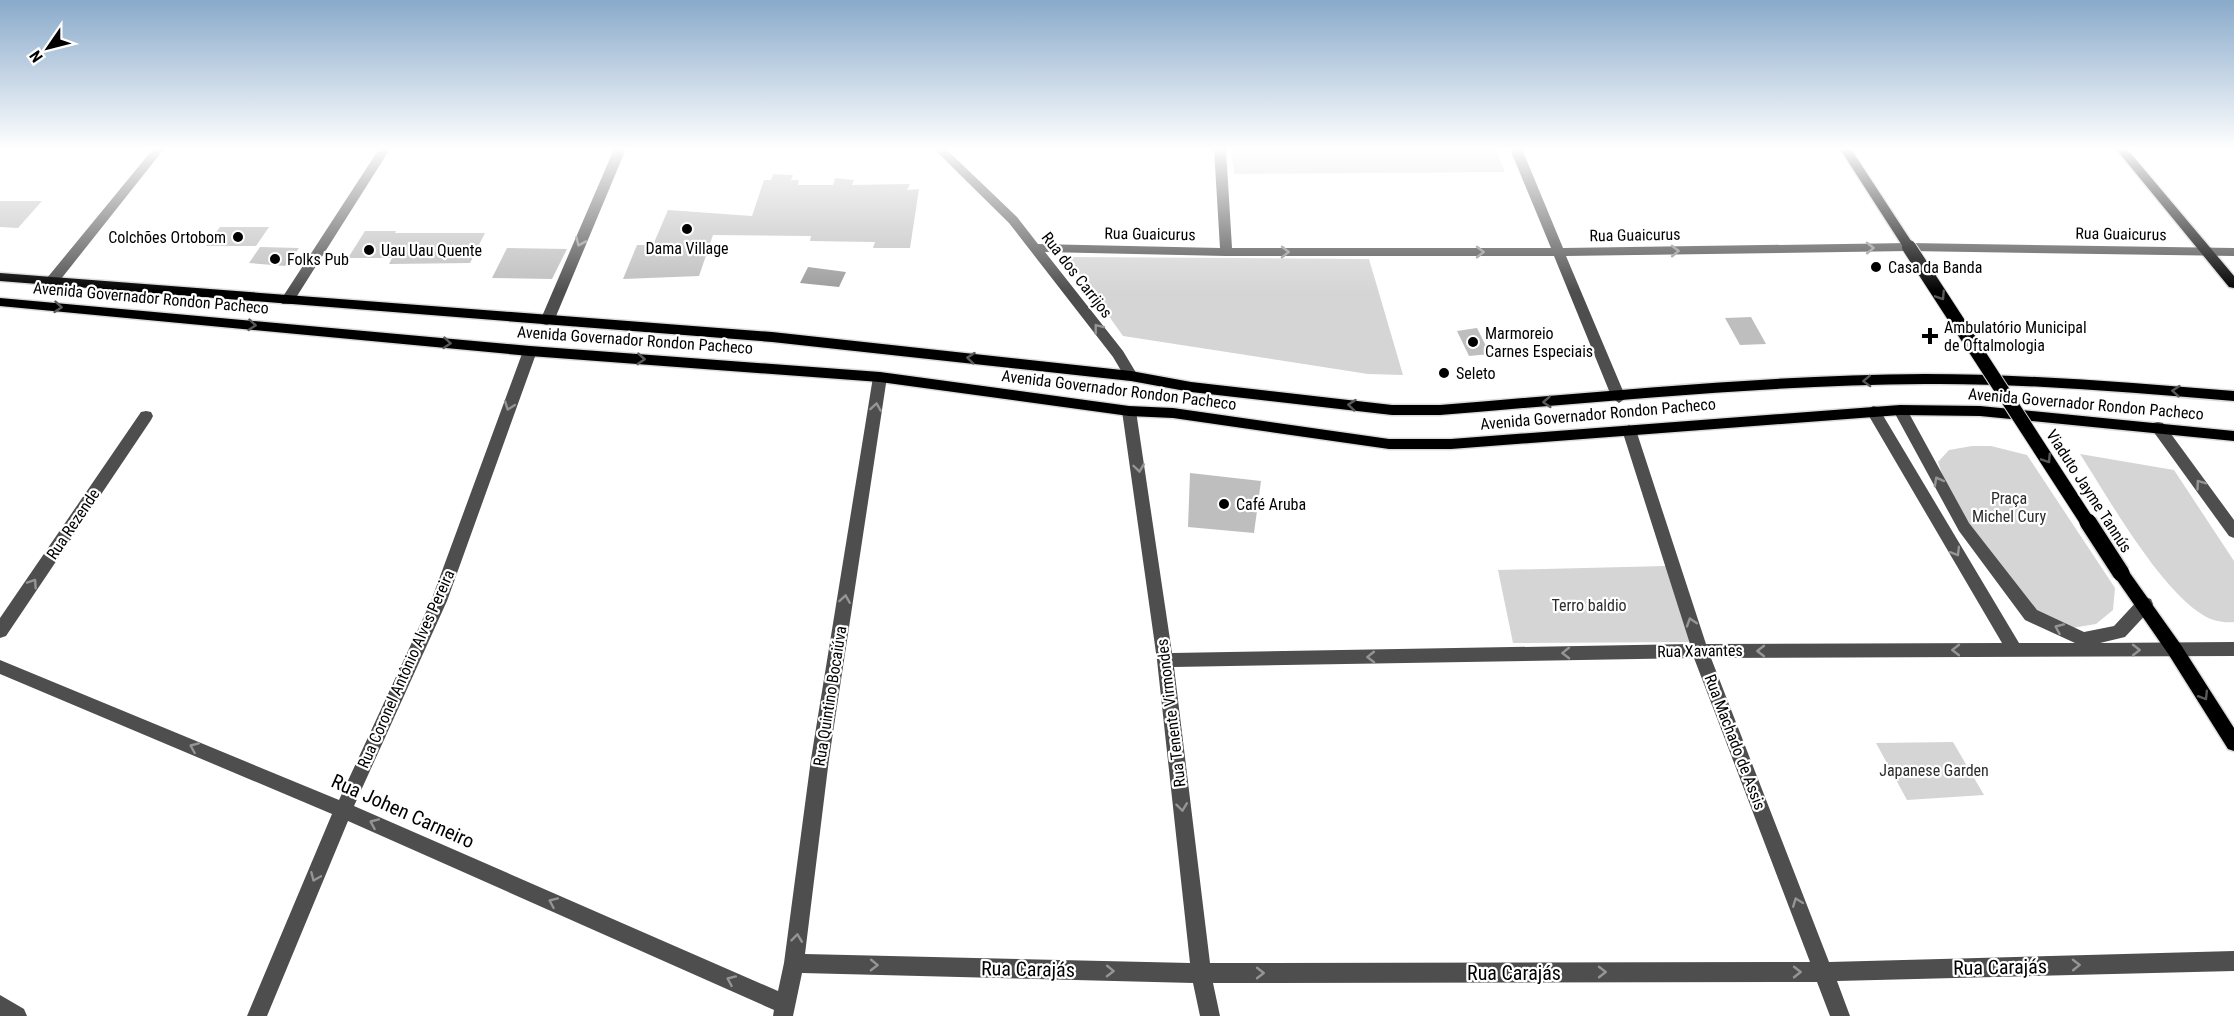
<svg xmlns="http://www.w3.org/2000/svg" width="2234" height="1016" font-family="'Roboto Condensed',sans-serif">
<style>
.green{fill:#d5d5d5}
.water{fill:#9c9c9c}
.building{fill:#bebebe}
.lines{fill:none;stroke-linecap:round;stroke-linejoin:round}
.major-casing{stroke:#dbdbdb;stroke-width:3}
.minor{fill:#4e4e4e;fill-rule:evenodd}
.major{fill:#000;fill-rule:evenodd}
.major-bridge-far1-casing{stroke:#dbdbdb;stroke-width:16;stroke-linecap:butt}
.major-bridge-casing{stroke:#dbdbdb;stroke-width:20;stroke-linecap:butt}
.major-bridge-far1{stroke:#000;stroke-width:14}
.major-bridge{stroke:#000;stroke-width:17}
.oneway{stroke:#959595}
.oneway2{stroke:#595959}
.poi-dot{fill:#000;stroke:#fff;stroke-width:2}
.labels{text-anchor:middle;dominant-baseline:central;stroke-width:4.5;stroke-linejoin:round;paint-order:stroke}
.street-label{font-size:16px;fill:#000;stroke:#fff}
.poi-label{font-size:16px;fill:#000;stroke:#fff;text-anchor:start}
.park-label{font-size:16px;fill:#2c2c2c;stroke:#fff}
.near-street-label{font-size:20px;fill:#000;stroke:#fff}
</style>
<rect width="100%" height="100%" fill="#fff"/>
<path class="green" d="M1231 149H1496L1505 172 1234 174Z
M1067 257 1369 259 1403 375 1368 374 1123 336Z
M1972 446H1991L2027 455 2115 588 2113 610 2096 624 2072 628 2037 614 1967 526 1945 482 1938 462 1949 450Z
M2080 454 2174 470 2234 561V622C2224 623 2212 621 2203 615 2159 588 2109 499 2080 454Z
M1666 566 1690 642 1513 643 1498 570Z
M1953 742 1984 795 1907 800 1876 743Z"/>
<path class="water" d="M808 267 846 272 839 287 800 283Z"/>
<path class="building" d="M773 174 793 175 791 180H799L798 185H833L835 178 854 180 852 185 910 184 907 190 919 189 910 248H873L875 242 810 241 811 236 713 235 699 276 623 279 637 245H653L668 210 752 216 764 180H771Z
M0 201H42L18 228 0 227Z
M220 227H269L256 246H206Z
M365 231H396L395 233H485L470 263 389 264 392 258H348Z
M260 247 299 248 285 266 249 263Z
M507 248 567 249 552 279 492 278Z
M1751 317 1766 344 1740 345 1725 318Z
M1477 328 1490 354 1469 356 1457 331Z
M1190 473 1261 481 1254 533 1188 527Z"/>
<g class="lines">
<g class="major-casing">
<path id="major" d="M1840 149H1851L1915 247 1913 250H1905Z
M2116 149H2127L2234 276V288L2229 287Z
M0 273 772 332 1131 371 1191 382 1392 405H1440C1601 392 1763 375 1925 374 2029 374 2131 383 2234 391V401C2131 393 2029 383 1925 384 1763 385 1601 402 1440 415H1392L1191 392 1131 381 772 342 0 281Z
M0 298 530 346 880 372 1129 406 1173 408 1389 439H1451L1900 405 1980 406 2234 431V441L1980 416 1900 415 1451 449H1389L1173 418 1129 416 880 382 530 356 0 306Z
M2121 567 2127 569 2181 645 2234 728V751L2228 749 2169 655 2115 577 2113 573 2115 569Z"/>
</g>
<path class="minor" d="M153 149H164L57 284H47V278Z
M379 149H390L292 304H282L281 301 282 298Z
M614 149H626L554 321 547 325 542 324 540 321Z
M934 149H946L1017 217 1038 244 1220 248 1214 149H1226L1232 248H1551L1510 149H1522L1563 248 1909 243 2234 248V256L1909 251 1566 256 1626 398 1619 403 1612 398 1554 256H1226L1045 252 1123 351 1138 376 1131 381 1126 379 1113 357 1009 223Z
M530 346 537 351 447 601 354 806 778 991 784 963 811 759 873 377 880 372 887 377 829 759 805 954 1190 963 1157 660 1122 411 1124 407 1129 406 1136 411 1172 653 1690 644 1622 430 1629 425 1636 430 1706 644 2002 643 1866 411 1873 406 1878 407 2019 643H2075L2025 620 1959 531 1893 410 1900 405 1905 406 1969 523 2037 610 2084 632 2114 626 2139 599 2145 597 2151 599 2153 604 2151 609 2125 637 2100 643 2234 642V656L1711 658 1829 962 2234 951V971L1837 981 1850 1016H1830L1817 982 1213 983 1220 1016H1200L1193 983 802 973 793 1016H773L774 1010 348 821 267 1016H247L332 814 0 674V660L339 800 431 601 523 351ZM1694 658 1810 962 1210 963 1174 667Z
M146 411 151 412 153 416 151 420 6 636 0 638V618L141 412Z
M2158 422 2163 423 2234 520V538L2229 536 2153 431 2151 427 2153 423Z
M0 995 24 1009 27 1016H0Z"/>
<use href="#major" class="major"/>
<g class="major-bridge-far1-casing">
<path id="major-bridge-far1" d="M1909 247 2088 523"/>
</g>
<g class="major-bridge-casing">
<path id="major-bridge" d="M2088 522 2121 573"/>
</g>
<use href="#major-bridge-far1" class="major-bridge-far1"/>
<use href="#major-bridge" class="major-bridge"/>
</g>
<defs><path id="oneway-chevron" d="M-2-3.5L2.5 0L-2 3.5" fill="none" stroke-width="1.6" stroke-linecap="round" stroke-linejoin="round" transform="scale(1.5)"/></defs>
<g class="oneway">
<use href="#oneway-chevron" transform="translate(580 242) rotate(114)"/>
<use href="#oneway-chevron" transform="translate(1870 248) rotate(-1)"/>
<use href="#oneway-chevron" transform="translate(1675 251) rotate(-1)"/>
<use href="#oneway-chevron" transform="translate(1285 252)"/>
<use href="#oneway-chevron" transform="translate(1480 252)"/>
<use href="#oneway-chevron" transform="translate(1098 328) rotate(-128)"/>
<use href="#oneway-chevron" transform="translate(509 406) rotate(110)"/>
<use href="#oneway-chevron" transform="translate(876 407) rotate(-81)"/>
<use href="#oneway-chevron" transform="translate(1139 468) rotate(82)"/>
<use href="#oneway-chevron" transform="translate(1938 481) rotate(-119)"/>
<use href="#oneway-chevron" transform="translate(2200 484) rotate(-126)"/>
<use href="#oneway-chevron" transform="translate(1956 552) rotate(59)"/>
<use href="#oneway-chevron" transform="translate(33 583) rotate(-56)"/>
<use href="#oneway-chevron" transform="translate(845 599) rotate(-81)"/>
<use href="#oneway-chevron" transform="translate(1691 622) rotate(-108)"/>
<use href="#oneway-chevron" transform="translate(2059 628) rotate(-156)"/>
<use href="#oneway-chevron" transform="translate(1956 650) rotate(180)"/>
<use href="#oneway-chevron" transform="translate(2136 650)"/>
<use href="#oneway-chevron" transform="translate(1761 651) rotate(180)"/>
<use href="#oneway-chevron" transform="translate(1566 653) rotate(179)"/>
<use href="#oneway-chevron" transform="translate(1371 657) rotate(179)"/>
<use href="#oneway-chevron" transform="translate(194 747) rotate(-157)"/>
<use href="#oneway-chevron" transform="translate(1182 807) rotate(83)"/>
<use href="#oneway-chevron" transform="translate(374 823) rotate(-156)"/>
<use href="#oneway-chevron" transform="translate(315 877) rotate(113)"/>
<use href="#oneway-chevron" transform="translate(553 902) rotate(-156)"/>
<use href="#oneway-chevron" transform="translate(1797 902) rotate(-111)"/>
<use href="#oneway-chevron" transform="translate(797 938) rotate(-83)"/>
<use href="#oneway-chevron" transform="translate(874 965) rotate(1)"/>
<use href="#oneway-chevron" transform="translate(2076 965) rotate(-1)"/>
<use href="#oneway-chevron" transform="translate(1110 971) rotate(1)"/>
<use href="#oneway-chevron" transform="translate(1602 972)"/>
<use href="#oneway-chevron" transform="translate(1797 972)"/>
<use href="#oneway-chevron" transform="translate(1260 973)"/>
<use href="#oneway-chevron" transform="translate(731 980) rotate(-156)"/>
</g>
<g class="oneway2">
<use href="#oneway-chevron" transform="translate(1941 296) rotate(57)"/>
<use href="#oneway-chevron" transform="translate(58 307) rotate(5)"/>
<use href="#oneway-chevron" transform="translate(252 325) rotate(5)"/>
<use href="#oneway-chevron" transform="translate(447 343) rotate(5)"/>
<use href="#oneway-chevron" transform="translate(971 358) rotate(-174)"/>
<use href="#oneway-chevron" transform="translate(641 359) rotate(4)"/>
<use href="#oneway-chevron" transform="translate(1867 381) rotate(178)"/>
<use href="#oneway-chevron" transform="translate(2176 391) rotate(-175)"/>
<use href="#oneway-chevron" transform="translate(1547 402) rotate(176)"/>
<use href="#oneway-chevron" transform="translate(1352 405) rotate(-174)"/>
<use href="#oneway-chevron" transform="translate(2047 459) rotate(57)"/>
<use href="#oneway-chevron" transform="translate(2204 696) rotate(58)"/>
</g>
<linearGradient id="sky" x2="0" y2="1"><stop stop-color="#89aaca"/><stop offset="0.51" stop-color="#fff"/><stop offset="1" stop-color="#fff" stop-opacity="0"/></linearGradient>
<rect width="2234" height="292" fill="url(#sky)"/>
<g class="poi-dot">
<circle cx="687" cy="229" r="6"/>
<circle cx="238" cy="237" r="6"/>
<circle cx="369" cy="250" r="6"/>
<circle cx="275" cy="259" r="6"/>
<circle cx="1876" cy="267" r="6"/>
<path d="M1927 327h6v6h6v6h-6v6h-6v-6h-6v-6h6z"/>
<circle cx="1473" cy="342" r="6"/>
<circle cx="1444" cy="373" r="6"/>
<circle cx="1224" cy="504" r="6"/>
</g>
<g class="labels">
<g class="street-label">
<text transform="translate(1150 234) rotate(1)">Rua Guaicurus</text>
<text transform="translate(2121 234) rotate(1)">Rua Guaicurus</text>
<text transform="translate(1635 235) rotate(-1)">Rua Guaicurus</text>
<text transform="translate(1077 275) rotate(52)">Rua dos Carrijos</text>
<text transform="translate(151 298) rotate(5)">Avenida Governador Rondon Pacheco</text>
<text transform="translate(635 340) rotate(4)">Avenida Governador Rondon Pacheco</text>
<text transform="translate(1119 390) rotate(7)">Avenida Governador Rondon Pacheco</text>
<text transform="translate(2086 404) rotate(5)">Avenida Governador Rondon Pacheco</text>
<text transform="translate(1598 414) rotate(-5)">Avenida Governador Rondon Pacheco</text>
<text transform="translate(2089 491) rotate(57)">Viaduto Jayme Tannús</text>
<text transform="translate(73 524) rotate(-56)">Rua Rezende</text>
<text transform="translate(1700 651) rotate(-1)">Rua Xavantes</text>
<text transform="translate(406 669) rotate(-66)">Rua Coronel Antônio Alves Pereira</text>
<text transform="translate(830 696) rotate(-81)">Rua Quintino Bocaiúva</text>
<text transform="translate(1171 713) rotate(-97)">Rua Tenente Virmondes</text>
<text transform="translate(1735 742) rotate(69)">Rua Machado de Assis</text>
</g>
<g class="poi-label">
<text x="226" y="237" text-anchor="end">Colchões Ortobom</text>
<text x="687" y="248" text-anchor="middle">Dama Village</text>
<text x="381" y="250">Uau Uau Quente</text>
<text x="287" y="259">Folks Pub</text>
<text x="1888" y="267">Casa da Banda</text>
<text x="1944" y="327">Ambulatório Municipal<tspan x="1944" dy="18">de Oftalmologia</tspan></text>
<text x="1485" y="333">Marmoreio<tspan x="1485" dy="18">Carnes Especiais</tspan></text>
<text x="1456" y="373">Seleto</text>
<text x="1236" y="504">Café Aruba</text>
</g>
<g class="park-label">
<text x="2009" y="498">Praça<tspan x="2009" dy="18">Michel Cury</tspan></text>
<text x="1589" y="605">Terro baldio</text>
<text x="1934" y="770">Japanese Garden</text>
</g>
<g class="near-street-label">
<text transform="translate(403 811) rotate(24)">Rua Johen Carneiro</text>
<text transform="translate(2000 967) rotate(-1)">Rua Carajás</text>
<text transform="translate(1028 969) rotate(1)">Rua Carajás</text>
<text x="1514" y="973">Rua Carajás</text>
</g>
</g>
<g transform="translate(48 48) rotate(235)" stroke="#ffffff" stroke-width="4.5" paint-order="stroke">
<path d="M0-4.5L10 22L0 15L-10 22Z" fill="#000000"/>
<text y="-9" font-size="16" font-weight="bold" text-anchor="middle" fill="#000000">N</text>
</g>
</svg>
